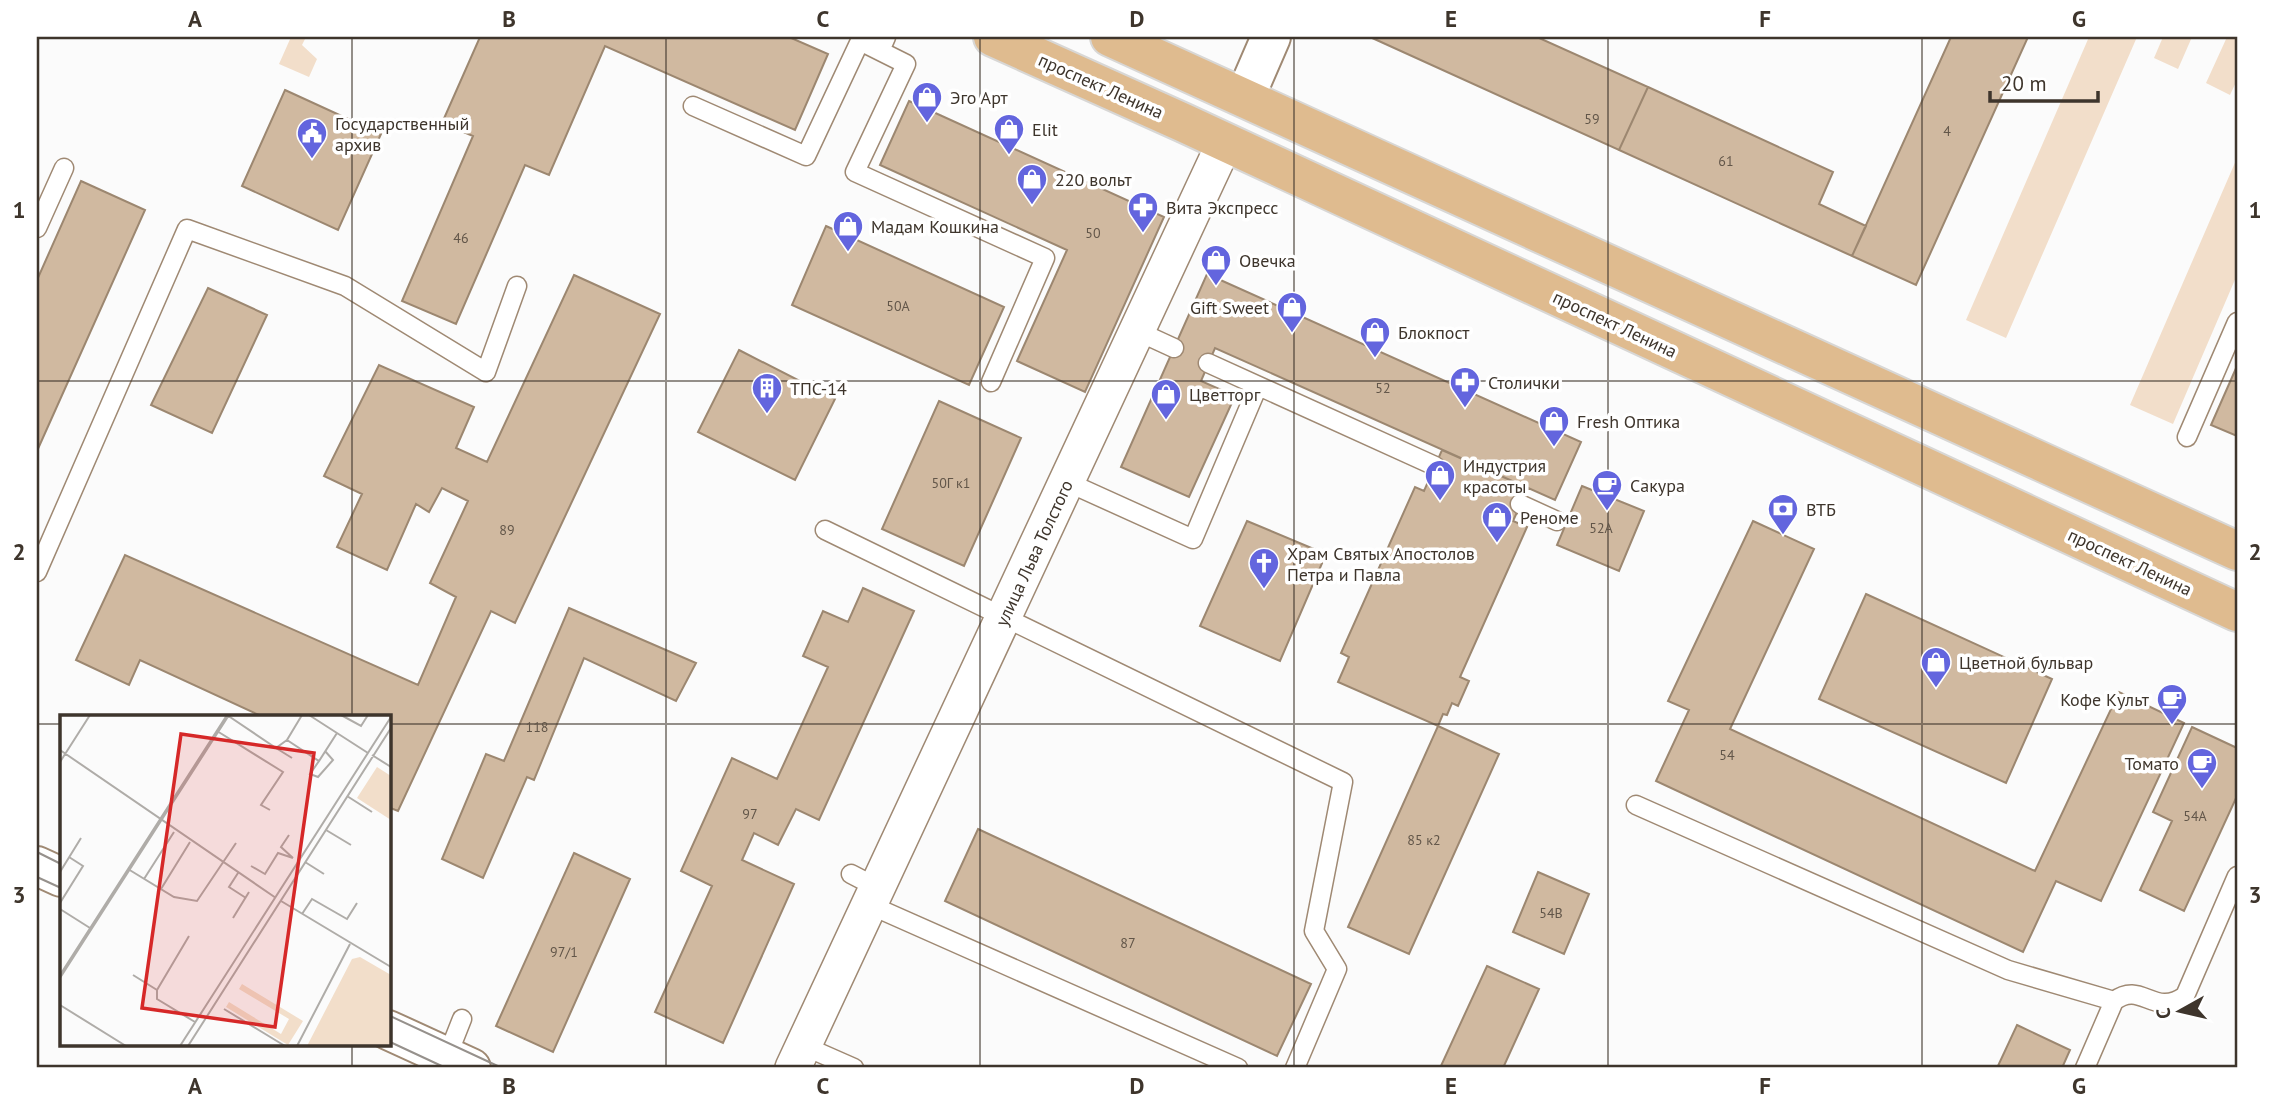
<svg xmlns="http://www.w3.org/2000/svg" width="2274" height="1105" font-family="'PT Sans',sans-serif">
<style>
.green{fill:#f2deca}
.building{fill:#d0b9a0;stroke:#9c8770;stroke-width:2}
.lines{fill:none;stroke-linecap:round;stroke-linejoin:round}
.lane-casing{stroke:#9f8973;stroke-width:21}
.street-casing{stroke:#9f8973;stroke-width:38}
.secondary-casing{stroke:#9f8973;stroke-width:42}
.primary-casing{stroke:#d8d7d5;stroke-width:42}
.lane{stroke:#fff;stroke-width:18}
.street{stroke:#fff;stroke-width:35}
.secondary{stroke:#fff;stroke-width:38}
.primary{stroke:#dfbb8f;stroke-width:38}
.tram{stroke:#96918c;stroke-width:2}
.grid{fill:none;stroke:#3e352c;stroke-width:2;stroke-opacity:0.55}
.labels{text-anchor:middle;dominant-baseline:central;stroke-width:7;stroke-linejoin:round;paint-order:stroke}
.number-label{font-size:14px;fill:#625649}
.street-label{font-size:18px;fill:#3e352c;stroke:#fff}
.poi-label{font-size:18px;fill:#3e352c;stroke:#fff;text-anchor:start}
.inset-road{fill:none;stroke:#afaca8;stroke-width:2}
.view{fill:#d62828;fill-opacity:0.15;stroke:#d62828;stroke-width:3.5}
.inset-edge{fill:none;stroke:#3e352c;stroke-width:3.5}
.neatline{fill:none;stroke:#3e352c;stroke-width:2.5}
.grid-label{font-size:23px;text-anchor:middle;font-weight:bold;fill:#3e352c}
</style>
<rect width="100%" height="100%" fill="#fbfbfb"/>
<path class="green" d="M291 37H306L302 45 317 59 309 77 279 64Z
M2089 37H2137L2006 338 1966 320Z
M2163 37H2192L2178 69 2154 58Z
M2227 37H2237V80L2230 95 2206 83Z
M2237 158V275L2173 424 2130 405Z"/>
<path class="building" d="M480 37H789L828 54 795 130 605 46 549 175 525 165 456 324 402 301 473 136 442 123Z
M1370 37H1537L1648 87 1619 150Z
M1951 37H2028L1916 285 1852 256Z
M1648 87 1833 172 1819 204 1866 226 1852 256 1619 150Z
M285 90 381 134 338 230 242 186Z
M909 101 1164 217 1085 392 1017 361 1067 250 880 165Z
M81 181 145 210 37 451V280Z
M826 226 1004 307 969 385 792 305Z
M1207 274 1581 442 1555 500 1215 348 1201 381 1235 396 1189 497 1121 467Z
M574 275 660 314 515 623 491 611 398 811 388 807V716H261L140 660 129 685 76 660 125 555 418 685 456 597 430 583 468 501 442 488 429 512 416 504 387 570 337 547 362 494 324 476 379 365 474 407 456 448 487 462Z
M208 288 267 315 212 433 151 405Z
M739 350 835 399 795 480 698 432Z
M2237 366V436L2211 425Z
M939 401 1021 438 964 566 882 529Z
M1442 450 1528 488 1513 521 1527 527 1460 677 1469 681 1458 706 1452 703 1447 715 1443 714 1438 726 1338 682 1349 657 1341 653 1415 487 1424 491Z
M1582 486 1644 511 1619 571 1557 545Z
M1247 521 1326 554 1280 661 1200 626Z
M1753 521 1814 549 1730 729 2035 871 2119 692 2184 723 2101 901 2056 881 2023 952 1656 781 1689 710 1668 701Z
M863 588 914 611 819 820 796 809 778 845 754 833 742 860 794 884 723 1043 655 1012 712 886 681 871 732 758 777 779 828 667 803 656 823 611 848 622Z
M1866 594 2052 679 2006 783 1819 699Z
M569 608 696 663 676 701 584 658 534 780 527 777 483 878 442 859 486 754 504 761Z
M1438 726 1499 754 1409 954 1348 927Z
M2192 727 2237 748V796L2184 911 2140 890 2172 821 2153 812Z
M978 829 1311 984 1277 1056 945 901Z
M574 853 630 879 553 1052 496 1026Z
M1538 872 1589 894 1564 954 1513 932Z
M1487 966 1539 989 1503 1068H1440Z
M2017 1025 2070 1050 2062 1068H1997Z"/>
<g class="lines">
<g class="lane-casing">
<path id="lane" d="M880 51 906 64 855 172 1045 258 991 382
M693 106 806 156 860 41 880 51 886 37
M37 228 64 168
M1137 331 1174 348
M1208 363 1435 466
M2187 437 2237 322
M1067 482 1193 539 1258 386
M1520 504 1557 521
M825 530 1343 782 1314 931 1337 969 1295 1068
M37 572 187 229 345 286 486 372 517 286
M1636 805 2008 970 2114 1001
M851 874 878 888
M870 905 1238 1068
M804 1046 854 1068
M447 1057 462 1019
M2085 1068 2114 1001C2142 980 2153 1018 2185 996L2237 876"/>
</g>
<g class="street-casing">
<path id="street" d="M793 1068 1225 142"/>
</g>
<g class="secondary-casing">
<path id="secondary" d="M1245 97 1271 37
M37 866 61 877
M388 1030 471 1068"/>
</g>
<g class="primary-casing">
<path id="primary" d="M993 37 1184 123 2237 612
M1110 37 2237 551"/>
</g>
<use href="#lane" class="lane"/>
<use href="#street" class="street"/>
<use href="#secondary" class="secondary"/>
<use href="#primary" class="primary"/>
<path class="tram" d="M37 852 61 864
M37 877 61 888
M388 1015 502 1068
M388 1041 446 1068"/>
</g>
<path class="grid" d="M352 37V716M666 37V1068M980 37V1068M1294 37V1068M1608 37V1068M1922 37V1068M37 381H2237M37 724H61M388 724H2237M352 1044V1068"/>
<defs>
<g id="shop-pin" transform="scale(1.575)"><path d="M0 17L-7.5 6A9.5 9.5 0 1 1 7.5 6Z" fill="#6365de" stroke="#fff"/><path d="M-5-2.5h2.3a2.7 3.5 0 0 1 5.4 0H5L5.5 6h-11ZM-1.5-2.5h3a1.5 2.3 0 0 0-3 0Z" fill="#fff"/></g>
<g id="civic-pin" transform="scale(1.575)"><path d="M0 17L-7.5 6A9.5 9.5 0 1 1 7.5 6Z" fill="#6365de" stroke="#fff"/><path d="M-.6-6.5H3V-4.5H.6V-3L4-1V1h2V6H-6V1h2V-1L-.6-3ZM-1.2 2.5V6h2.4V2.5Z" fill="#fff"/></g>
<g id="pharmacy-pin" transform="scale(1.575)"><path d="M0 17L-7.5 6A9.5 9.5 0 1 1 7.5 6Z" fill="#6365de" stroke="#fff"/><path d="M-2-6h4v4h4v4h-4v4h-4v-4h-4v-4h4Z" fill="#fff"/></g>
<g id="building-pin" transform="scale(1.575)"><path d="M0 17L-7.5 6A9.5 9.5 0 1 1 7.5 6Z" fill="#6365de" stroke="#fff"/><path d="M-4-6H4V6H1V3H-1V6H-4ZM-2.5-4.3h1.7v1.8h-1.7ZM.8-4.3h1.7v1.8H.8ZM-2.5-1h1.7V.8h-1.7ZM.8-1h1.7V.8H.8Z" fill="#fff"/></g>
<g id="cafe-pin" transform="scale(1.575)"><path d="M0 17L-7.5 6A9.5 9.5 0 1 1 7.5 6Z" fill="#6365de" stroke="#fff"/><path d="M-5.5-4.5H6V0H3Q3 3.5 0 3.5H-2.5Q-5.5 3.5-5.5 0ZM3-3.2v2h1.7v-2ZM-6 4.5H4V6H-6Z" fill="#fff"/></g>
<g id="bank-pin" transform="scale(1.575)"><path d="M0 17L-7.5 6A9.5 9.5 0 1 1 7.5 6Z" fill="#6365de" stroke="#fff"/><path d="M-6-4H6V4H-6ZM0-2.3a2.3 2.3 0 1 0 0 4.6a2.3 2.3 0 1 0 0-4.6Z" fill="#fff"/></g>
<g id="church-pin" transform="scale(1.575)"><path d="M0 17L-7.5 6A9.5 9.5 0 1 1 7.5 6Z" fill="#6365de" stroke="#fff"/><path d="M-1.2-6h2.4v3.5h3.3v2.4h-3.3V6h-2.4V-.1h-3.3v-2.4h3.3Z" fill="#fff"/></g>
</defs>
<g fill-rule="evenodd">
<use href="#shop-pin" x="927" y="97"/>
<use href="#shop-pin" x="1009" y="129"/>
<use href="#civic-pin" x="312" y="133"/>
<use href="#shop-pin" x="1032" y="179"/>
<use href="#pharmacy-pin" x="1143" y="207"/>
<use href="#shop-pin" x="848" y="226"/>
<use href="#shop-pin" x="1216" y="260"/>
<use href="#shop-pin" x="1292" y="307"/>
<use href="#shop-pin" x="1375" y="332"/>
<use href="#pharmacy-pin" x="1465" y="382"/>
<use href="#building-pin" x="767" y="388"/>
<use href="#shop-pin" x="1166" y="394"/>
<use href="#shop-pin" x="1554" y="421"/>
<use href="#shop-pin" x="1440" y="475"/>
<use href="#cafe-pin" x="1607" y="485"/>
<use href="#bank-pin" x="1783" y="509"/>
<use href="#shop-pin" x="1497" y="517"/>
<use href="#church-pin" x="1264" y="563"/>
<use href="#shop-pin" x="1936" y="662"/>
<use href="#cafe-pin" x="2172" y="699"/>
<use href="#cafe-pin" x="2202" y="763"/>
</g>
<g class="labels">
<g class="number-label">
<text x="1592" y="119">59</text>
<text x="1947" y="131">4</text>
<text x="1726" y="161">61</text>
<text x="1093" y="233">50</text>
<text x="461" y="238">46</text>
<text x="898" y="306">50А</text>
<text x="1383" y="388">52</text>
<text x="951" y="483">50Г к1</text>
<text x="1601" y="528">52А</text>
<text x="507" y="530">89</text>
<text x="537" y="727">118</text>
<text x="1727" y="755">54</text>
<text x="750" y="814">97</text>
<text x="2195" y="816">54А</text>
<text x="1424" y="840">85 к2</text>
<text x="1551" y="913">54В</text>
<text x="1128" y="943">87</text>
<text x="564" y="952">97/1</text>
</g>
<g class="street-label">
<text transform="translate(1101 86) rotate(24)">проспект Ленина</text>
<text transform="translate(1615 324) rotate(25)">проспект Ленина</text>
<text transform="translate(1034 553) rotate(-65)">улица Льва Толстого</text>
<text transform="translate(2130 562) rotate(25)">проспект Ленина</text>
</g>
<g class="poi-label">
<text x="950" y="97">Эго Арт</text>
<text x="335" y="123">Государственный<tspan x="335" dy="21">архив</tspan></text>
<text x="1032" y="129">Elit</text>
<text x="1055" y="179">220 вольт</text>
<text x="1166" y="207">Вита Экспресс</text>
<text x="871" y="226">Мадам Кошкина</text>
<text x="1239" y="260">Овечка</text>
<text x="1269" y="307" text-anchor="end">Gift Sweet</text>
<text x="1398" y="332">Блокпост</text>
<text x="1488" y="382">Столички</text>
<text x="790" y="388">ТПС-14</text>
<text x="1189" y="394">Цветторг</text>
<text x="1577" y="421">Fresh Оптика</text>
<text x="1463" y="465">Индустрия<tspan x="1463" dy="21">красоты</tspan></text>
<text x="1630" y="485">Сакура</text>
<text x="1806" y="509">ВТБ</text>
<text x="1520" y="517">Реноме</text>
<text x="1287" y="553">Храм Святых Апостолов<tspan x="1287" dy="21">Петра и Павла</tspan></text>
<text x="1959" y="662">Цветной бульвар</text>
<text x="2149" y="699" text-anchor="end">Кофе Культ</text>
<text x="2179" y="763" text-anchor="end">Томато</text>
</g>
</g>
<g transform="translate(60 715)">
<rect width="331" height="331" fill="#fbfbfb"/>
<path d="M317 52 331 61V105L297 83ZM300 242 331 260V331H247L292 244ZM182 269 243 306 228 330 166 292 169 287 221 319 229 304 179 274Z" fill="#f2deca"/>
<path class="inset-road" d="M167 0 216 33M242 0 227 25 259 46 277 18M249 0 308 38M281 0 301 11 308 0M157 16 223 57 201 90 210 95M227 25 216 33 232 43M0 35 216 183M312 40 331 52M259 46 250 59 258 62 273 45 265 36M0 47 30 0M287 81 312 97M266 115 291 130M229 120 221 132 233 143M245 147 264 159M191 151 205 159 218 138 233 143M68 154 114 182 137 186 176 128M0 157 21 123M178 158 169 172 186 183M84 164 114 117M101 174 130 127M221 186 331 252M0 188 23 151 9 142M0 194 30 213M242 199 252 184 287 204 297 188M173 203 189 177M0 260 167 0M73 260 97 275V284L135 307M0 263 169 0M97 275 129 221M0 290 66 331M164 294 225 331M120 331 331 2M128 331 331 13M237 331 290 229"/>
<path class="view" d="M121 19 254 38 215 312 82 293Z"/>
<rect width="331" height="331" class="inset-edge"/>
</g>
<rect width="2274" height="1105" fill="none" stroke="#ffffff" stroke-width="77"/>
<g transform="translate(2180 1011) rotate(262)" stroke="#ffffff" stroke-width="5" paint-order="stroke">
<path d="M0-5L12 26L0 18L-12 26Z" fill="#3e352c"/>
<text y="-10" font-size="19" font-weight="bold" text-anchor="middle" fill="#3e352c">С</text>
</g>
<path d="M1990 91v10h108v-10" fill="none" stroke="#3e352c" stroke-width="3.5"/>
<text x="2001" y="91" font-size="21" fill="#3e352c" stroke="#ffffff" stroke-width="5" paint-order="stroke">20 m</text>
<rect x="38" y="38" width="2198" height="1028" class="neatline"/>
<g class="grid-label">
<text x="195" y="27">A</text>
<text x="509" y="27">B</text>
<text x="823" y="27">C</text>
<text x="1137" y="27">D</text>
<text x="1451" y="27">E</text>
<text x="1765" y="27">F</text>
<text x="2079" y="27">G</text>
<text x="19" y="218">1</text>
<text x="2255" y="218">1</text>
<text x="19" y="560">2</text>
<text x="2255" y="560">2</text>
<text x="19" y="903">3</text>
<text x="2255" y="903">3</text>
<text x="195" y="1094">A</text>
<text x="509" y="1094">B</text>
<text x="823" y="1094">C</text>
<text x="1137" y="1094">D</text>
<text x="1451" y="1094">E</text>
<text x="1765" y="1094">F</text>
<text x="2079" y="1094">G</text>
</g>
</svg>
